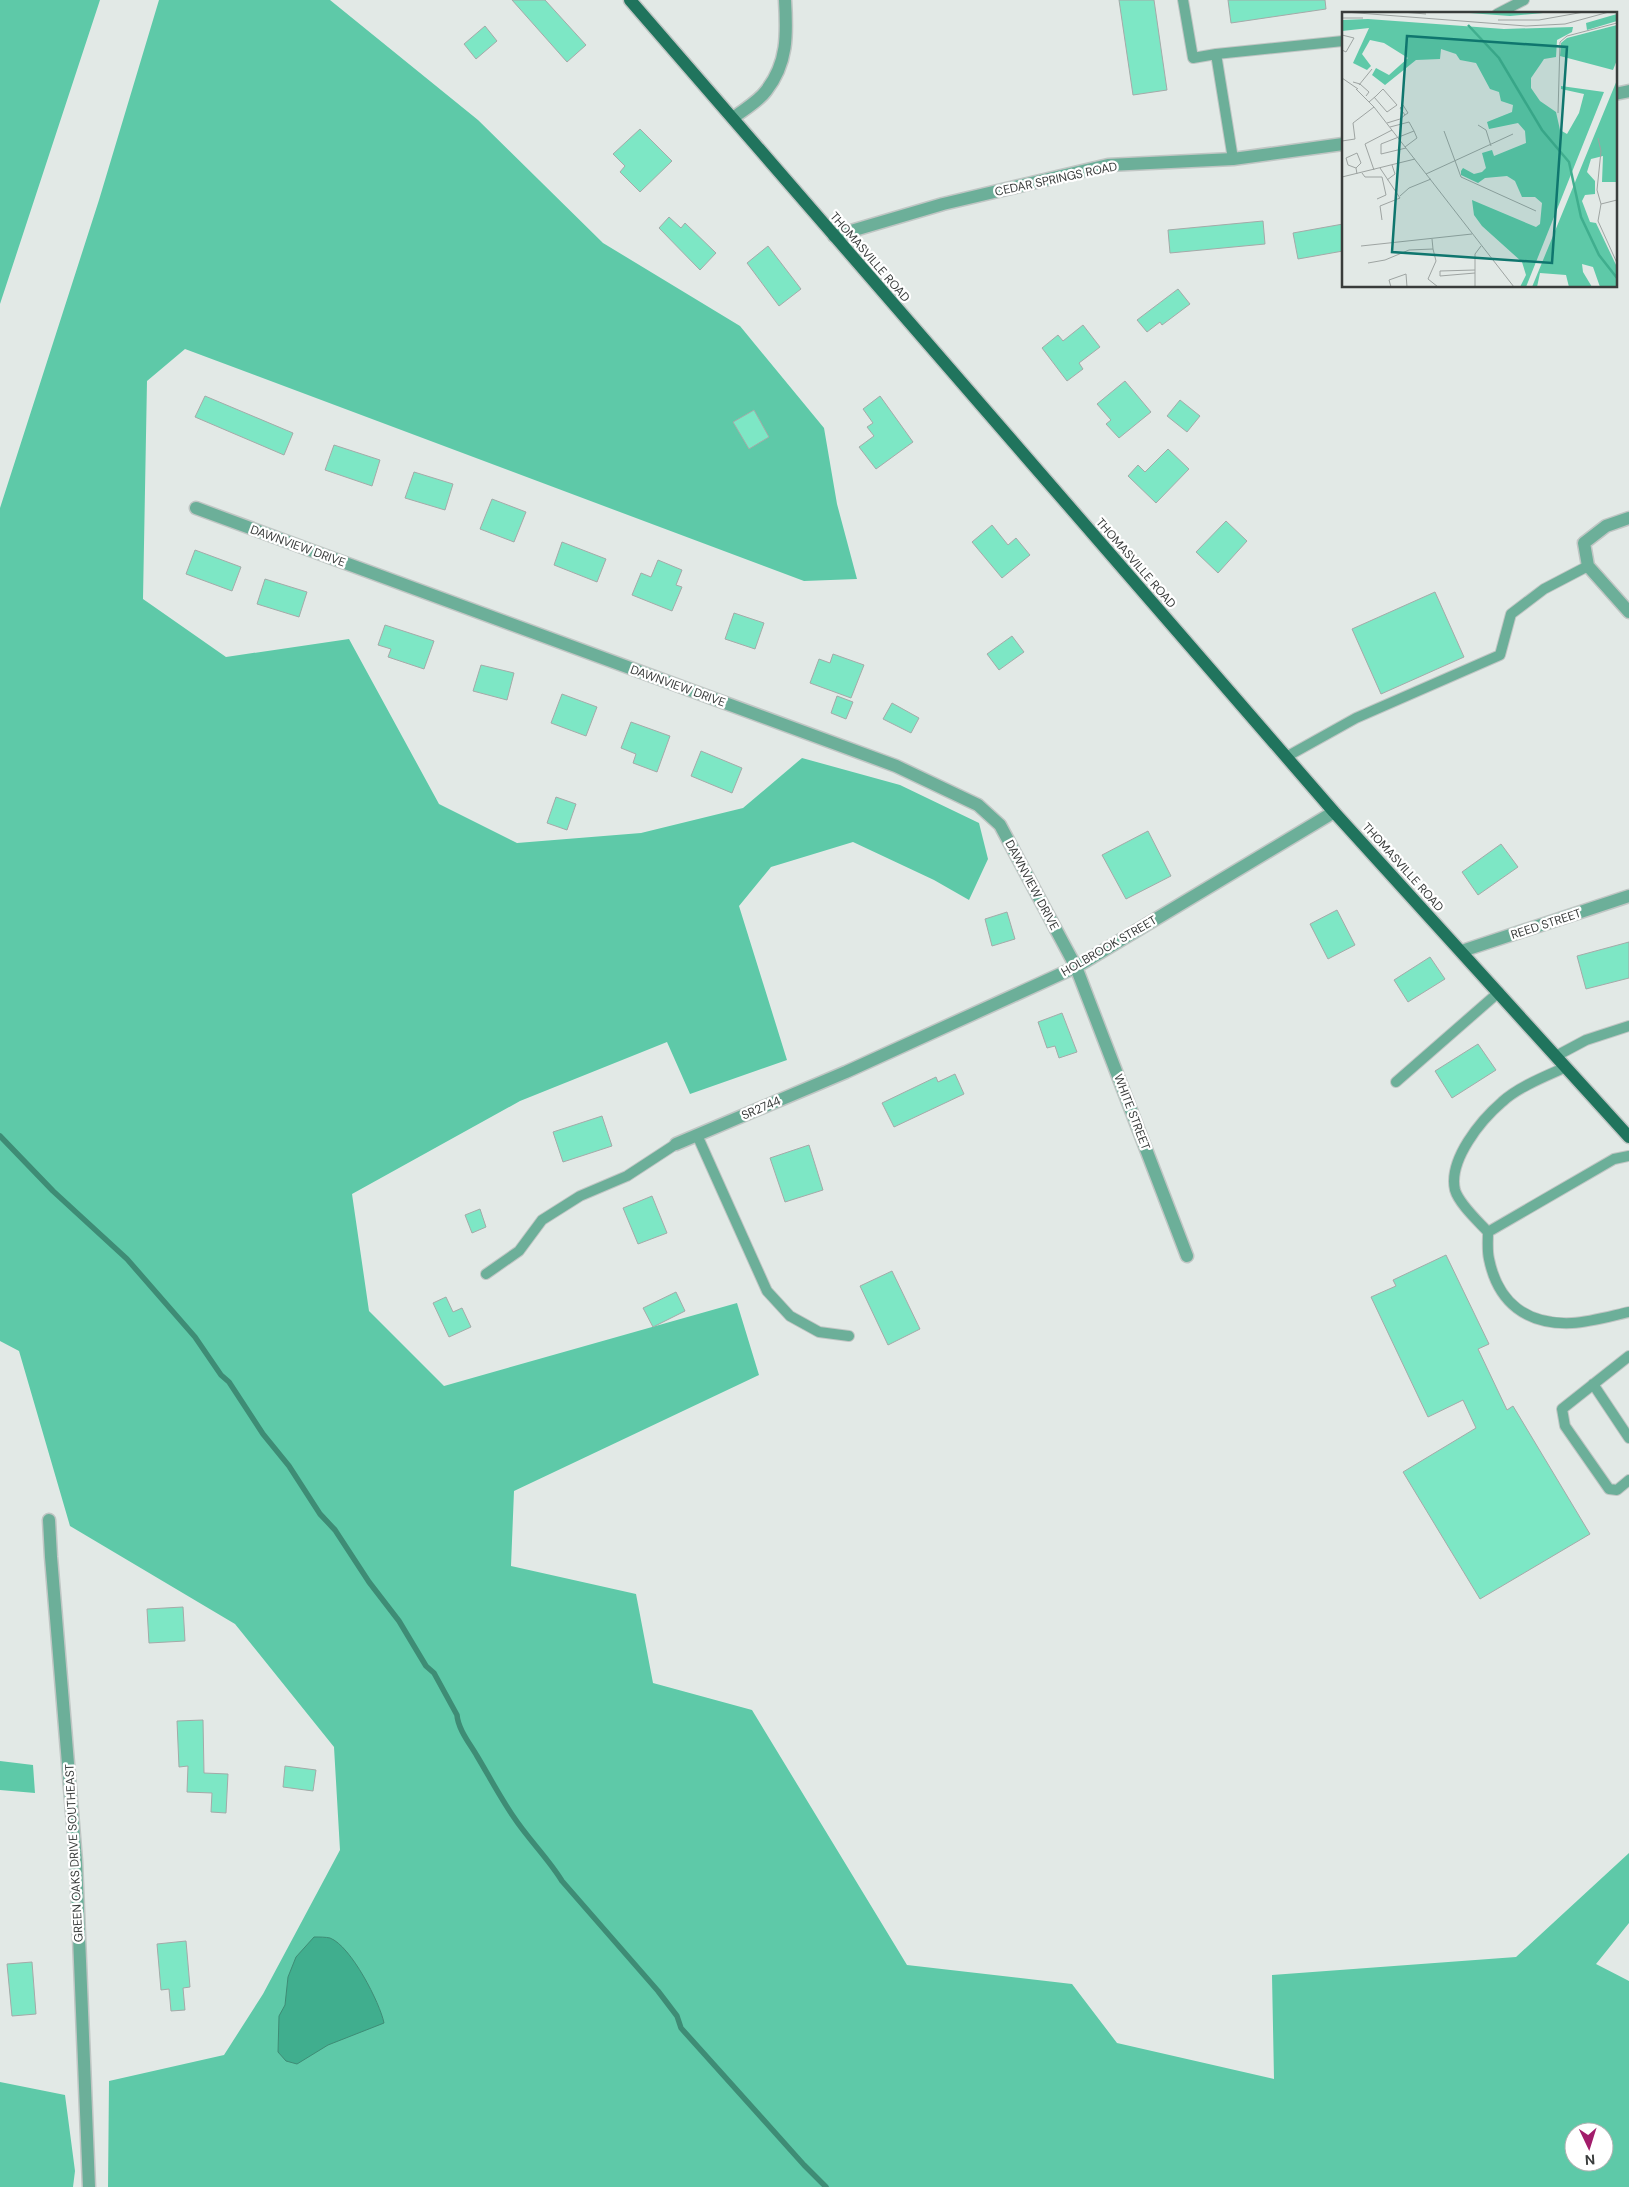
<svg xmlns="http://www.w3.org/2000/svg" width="1629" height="2187" font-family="'DM Sans',sans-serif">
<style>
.forest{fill:#5ec9a8;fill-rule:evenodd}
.water{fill:#40ae8e;stroke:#3e8c75}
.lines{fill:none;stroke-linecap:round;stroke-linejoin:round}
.stream{stroke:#3e8c75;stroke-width:5.5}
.building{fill:#7de7c5;stroke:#a4aaa8}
.service-casing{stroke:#c0c6c4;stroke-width:12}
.minor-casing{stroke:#c0c6c4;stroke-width:15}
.primary-casing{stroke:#c0c6c4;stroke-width:15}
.service{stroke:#6caf99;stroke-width:10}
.minor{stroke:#6caf99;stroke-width:12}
.primary{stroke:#20745d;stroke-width:12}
.labels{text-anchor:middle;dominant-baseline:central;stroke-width:4.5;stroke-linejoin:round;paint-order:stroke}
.street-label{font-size:12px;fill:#393c3b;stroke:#fff}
.inset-river{fill:none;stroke:#40ae8e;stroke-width:2.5}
.inset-road{fill:none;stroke:#9ea4a2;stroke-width:1}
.view{fill:#0f766e;fill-opacity:0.15;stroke:#0f766e;stroke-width:2.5}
.inset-edge{fill:none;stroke:#393c3b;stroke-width:2.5}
</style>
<rect width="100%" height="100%" fill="#e2e9e6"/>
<path class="forest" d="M0 0H100L0 304Z
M159 0H330L478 120 603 243 740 326 824 428 837 504 857 579 804 581 185 349 147 381 143 599 226 657 349 639 439 804 517 843 641 833 743 808 802 758 900 785 979 823 988 859 969 900 934 880 853 842 771 867 739 906 787 1060 690 1094 667 1042 520 1101 352 1194 369 1311 444 1386 737 1303 759 1375 514 1491 511 1566 636 1594 653 1683 752 1710 907 1965 1072 1984 1117 2043 1274 2079 1272 1975 1516 1957 1629 1853V1923L1596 1964 1629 1981V2187H108L109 2081 224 2055 263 1994 340 1850 334 1747 235 1624 70 1526 19 1351 0 1341V508L99 200ZM1574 2132H1604V2162H1574Z
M0 1761 33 1765 35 1793 0 1790Z
M0 2082 65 2095 75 2171 73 2187H0Z"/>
<path class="water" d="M314 1937C319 1937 326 1937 330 1938 351 1946 380 2003 384 2023L328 2045 297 2064 286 2061 278 2052 279 2016 285 2005 288 1977 296 1957Z"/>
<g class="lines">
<path class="stream" d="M0 1136 53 1191 127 1259 195 1337 221 1375 229 1382 263 1434 289 1466 320 1514 335 1530 369 1582 399 1621 426 1666 434 1673 457 1715C458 1729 470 1744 477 1756 489 1776 500 1797 513 1816 528 1839 548 1858 562 1881L658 1991 677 2016 681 2028 804 2165 826 2187"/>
</g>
<path class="building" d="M512 0H545L586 45 567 62Z
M1119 0H1154L1167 90 1133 95Z
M1228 0H1325L1326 9 1231 23Z
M485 26 497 41 476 59 464 44Z
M640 129 672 161 640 192 620 172 625 166 613 154Z
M669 217 681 228 685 223 716 253 700 270 659 228Z
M1263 221 1265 244 1170 253 1168 230Z
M1343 224V251L1298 259 1293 233Z
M768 246 801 289 779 306 747 263Z
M1178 289 1190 304 1162 325 1160 322 1147 332 1137 320Z
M1083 325 1100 347 1079 363 1083 369 1067 381 1042 348 1058 335 1063 341Z
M1125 381 1151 412 1119 438 1106 424 1111 420 1097 404Z
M205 396 293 433 284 455 195 417Z
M880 396 913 442 876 469 859 447 874 436 867 427 873 423 863 409Z
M1180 400 1200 416 1187 432 1167 416Z
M754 410 769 437 749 449 733 422Z
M334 445 380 460 372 486 325 470Z
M1168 449 1189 469 1156 503 1128 476 1138 465 1145 472Z
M414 472 453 484 445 510 405 498Z
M492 499 526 512 514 542 480 529Z
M1226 521 1247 541 1218 573 1196 552Z
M992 525 1008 545 1016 538 1030 555 1002 578 972 542Z
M562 542 606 559 597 582 554 565Z
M195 550 241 567 232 591 186 574Z
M658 560 682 570 676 585 682 587 672 611 632 595 641 573 651 577Z
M265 579 307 592 299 617 257 604Z
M1435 592 1464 657 1381 694 1352 629Z
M734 613 764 623 755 649 725 639Z
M385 625 434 641 424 669 388 657 391 649 378 645Z
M1012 636 1024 652 999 670 987 654Z
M833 654 864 665 851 698 810 683 819 659 830 663Z
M481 665 514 673 507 700 473 691Z
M562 694 597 707 586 736 551 723Z
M837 696 853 702 846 719 831 713Z
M892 703 919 718 911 733 883 719Z
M631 722 670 736 657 772 633 763 636 754 621 748Z
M701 751 742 768 732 793 691 776Z
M556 797 576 804 567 830 547 823Z
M1148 831 1171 876 1126 899 1102 855Z
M1501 844 1518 867 1478 895 1462 872Z
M1337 910 1355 945 1328 959 1310 924Z
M1007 912 1015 939 992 946 985 919Z
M1629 942V978L1586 989 1577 956Z
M1430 957 1445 979 1408 1002 1394 980Z
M1062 1013 1077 1052 1059 1058 1055 1046 1047 1048 1038 1022Z
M1478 1044 1496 1070 1452 1098 1435 1071Z
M955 1074 964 1094 894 1127 882 1103 936 1077 938 1082Z
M602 1116 612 1146 563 1162 553 1132Z
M809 1145 823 1190 785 1202 770 1158Z
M652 1196 667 1233 638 1244 623 1208Z
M480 1209 486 1227 472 1233 465 1215Z
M1446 1255 1489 1344 1478 1349 1507 1410 1513 1406 1590 1534 1480 1599 1403 1472 1476 1428 1463 1400 1428 1417 1371 1297 1396 1286 1393 1280Z
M892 1271 920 1329 888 1345 860 1286Z
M676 1292 685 1311 653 1327 643 1308Z
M446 1297 453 1312 462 1308 471 1327 449 1337 433 1303Z
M183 1607 185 1641 149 1643 147 1609Z
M203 1720 204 1773 228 1774 226 1813 211 1812 212 1793 187 1792 188 1766 179 1767 177 1721Z
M285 1766 316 1770 313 1791 283 1787Z
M186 1941 190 1987 183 1988 185 2010 171 2011 169 1989 161 1990 157 1944Z
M32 1962 36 2014 12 2016 7 1964Z"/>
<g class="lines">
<g class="service-casing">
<path id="service" d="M1183 0 1193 58 1216 54
M1497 14 1524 0
M1233 159 1216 54 1343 41
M1286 757 1356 718 1500 655 1511 614 1544 589 1588 566
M1556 1056 1586 1040 1629 1026
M1396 1082 1499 992
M697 1135 767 1291 790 1316 819 1332 849 1336
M1629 1156 1614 1159 1488 1232C1488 1241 1487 1251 1489 1259 1498 1303 1527 1325 1572 1323 1591 1322 1611 1316 1629 1312
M1488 1232C1479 1222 1459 1204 1455 1190 1448 1160 1481 1120 1502 1102 1518 1087 1546 1076 1566 1067
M486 1274 519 1251 542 1220 580 1196 627 1176 676 1144
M1629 1356 1562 1409 1565 1426 1609 1489 1617 1490 1629 1480
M1593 1384 1629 1438"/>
</g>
<g class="minor-casing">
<path id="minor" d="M1615 94 1629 91
M733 118C743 110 758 102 766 91 788 63 787 34 785 0
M834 236 943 204 1108 165 1233 159 1343 144
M196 508 896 766 978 805 1000 825 1076 967 1187 1256
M1629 518 1606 526 1584 543 1588 566 1629 612
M1462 951 1629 896
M676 1144 846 1072 1076 967 1334 812
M49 1520 51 1557 76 1861 89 2187"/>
</g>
<g class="primary-casing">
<path id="primary" d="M630 0 1334 812 1629 1137"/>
</g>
<use href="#service" class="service"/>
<use href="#minor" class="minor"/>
<use href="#primary" class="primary"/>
</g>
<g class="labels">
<g class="street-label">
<text transform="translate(1056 179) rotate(-12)">CEDAR SPRINGS ROAD</text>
<text transform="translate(870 257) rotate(49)">THOMASVILLE ROAD</text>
<text transform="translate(298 546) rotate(20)">DAWNVIEW DRIVE</text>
<text transform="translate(1136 563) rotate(49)">THOMASVILLE ROAD</text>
<text transform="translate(678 686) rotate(20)">DAWNVIEW DRIVE</text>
<text transform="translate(1403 867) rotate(48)">THOMASVILLE ROAD</text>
<text transform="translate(1032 885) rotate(62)">DAWNVIEW DRIVE</text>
<text transform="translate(1546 924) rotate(-18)">REED STREET</text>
<text transform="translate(1109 946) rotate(-30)">HOLBROOK STREET</text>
<text transform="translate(761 1108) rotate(-23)">SR2744</text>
<text transform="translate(1132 1112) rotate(69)">WHITE STREET</text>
<text transform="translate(74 1853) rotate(-93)">GREEN OAKS DRIVE SOUTHEAST</text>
</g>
</g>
<g transform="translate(1342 12)">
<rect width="275" height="275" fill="#e2e9e6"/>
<path d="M114 0H212L168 4ZM275 2V9L245 18 244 11ZM26 7 162 17 231 15 230 20 215 28 214 45 202 47 198 53 189 66V76L198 89 214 100 218 118 225 122 237 101 242 82 219 77V74L262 80 184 275H178L184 263 180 250 140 214 132 203 130 188 194 215 198 212 200 191 193 185H180L173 169 165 164 143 166 136 171 119 163V159L121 156 132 162 140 160 144 156 140 141 150 138 152 144 184 131 183 119 176 111 147 117 145 110 170 100 171 93 159 89 157 80 148 77 134 51 118 48 114 42 99 37 98 47 74 48 43 73 30 63 34 56 47 63 66 46 42 31 28 28 20 42 29 54 25 58 11 51 27 16 0 19V8ZM275 13V48L271 58 218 44 219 31 225 26ZM275 68V170H260L261 144 249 147 245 160 253 169V182L243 183 240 189 248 210 254 211 275 255V275H258L251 255 240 252 241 260 250 275H227L224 263 198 261 195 275H190Z" fill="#5ec9a8"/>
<path class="inset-river" d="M126 13 157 46 200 118 227 150 239 205 257 243 275 266"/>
<path class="inset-road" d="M3 0 184 14 223 12 267 0M60 0 84 2M0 6H21M156 8H197L242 0M0 23 12 26 4 40 0 38M0 66 16 77M11 70 18 72 27 80 24 84M17 73 30 57M14 77 32 95 172 275M27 90 34 84 41 77 55 93 45 100 32 85M216 101 218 30 225 24 275 11M45 111 58 107 63 103 66 101 61 93 58 96 63 103M136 113 144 118 149 134M48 115 67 110 72 119 39 132V142L64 136M102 119 119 165 194 199M256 126 259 139 255 178 259 192M0 129 13 127 11 111 32 95M63 135 75 126 72 119M14 156 19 151 15 141 4 146 6 153 14 156 15 162M38 156 58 186 38 194 40 208M32 158 23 132 50 118M20 161 23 165H40L44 183 35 187M84 162 171 122M0 165 73 147M45 168 53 162 50 153M58 184 67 176 89 167M275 188 259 192 256 209 275 251M19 234 130 222M91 237 94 249 86 267 96 275M26 251 43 248 67 238 91 237 90 227M133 258 98 259V264L133 261M49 275 47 268 64 262 65 275M133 275V242L139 234"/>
<path class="view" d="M65 24 225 35 210 251 50 240Z"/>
<rect width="275" height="275" class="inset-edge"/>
</g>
<g transform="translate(1589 2147) rotate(176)"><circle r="24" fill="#ffffff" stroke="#b0b1b1"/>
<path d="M0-4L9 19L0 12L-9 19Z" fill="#a21d6b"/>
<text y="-8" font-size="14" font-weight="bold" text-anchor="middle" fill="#393c3b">N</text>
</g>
</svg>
